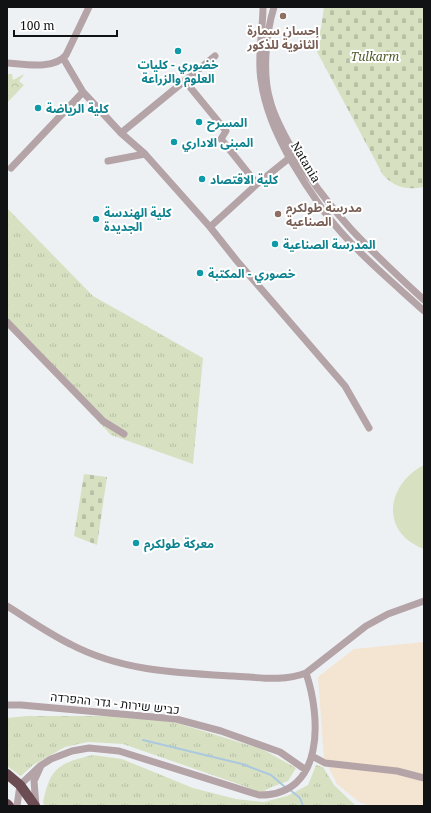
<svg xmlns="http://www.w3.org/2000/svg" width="431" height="813" font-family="'Noto Serif','Noto Sans Arabic',Heebo,serif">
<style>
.industrial{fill:#f4e4d2}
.grass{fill:url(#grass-tufts)}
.forest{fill:url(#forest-crowns)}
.cemetery{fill:url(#cemetery-stones)}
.pitch{fill:#d7e1c2}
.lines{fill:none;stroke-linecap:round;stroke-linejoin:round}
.stream{stroke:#abc8de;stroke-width:2}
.minor{stroke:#b4a3a7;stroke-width:7}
.highway{stroke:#6c4d54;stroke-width:10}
.education-dot{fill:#8d6e63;stroke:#fff;stroke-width:1.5}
.culture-dot{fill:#0f9aa8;stroke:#fff;stroke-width:1.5}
.labels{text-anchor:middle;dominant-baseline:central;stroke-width:4;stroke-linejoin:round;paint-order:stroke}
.education-label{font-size:12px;font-weight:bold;fill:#785e54;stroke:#fff}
.park-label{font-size:12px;font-style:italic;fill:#4d5a29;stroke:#fff}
.culture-label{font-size:12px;font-weight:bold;fill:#0d838f;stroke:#fff;text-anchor:start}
.street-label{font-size:12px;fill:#111213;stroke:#fff}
</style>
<defs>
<pattern id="grass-tufts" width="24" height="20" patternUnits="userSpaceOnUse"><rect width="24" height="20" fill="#d7e1c2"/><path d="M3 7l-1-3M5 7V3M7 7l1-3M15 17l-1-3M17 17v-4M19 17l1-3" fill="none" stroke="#b8c0a6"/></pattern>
<pattern id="forest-crowns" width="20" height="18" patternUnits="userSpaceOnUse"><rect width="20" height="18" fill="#d7e1c2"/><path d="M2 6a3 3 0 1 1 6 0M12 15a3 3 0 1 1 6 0" fill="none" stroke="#b8c0a6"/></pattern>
<pattern id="cemetery-stones" width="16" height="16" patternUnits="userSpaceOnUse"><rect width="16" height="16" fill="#d7e1c2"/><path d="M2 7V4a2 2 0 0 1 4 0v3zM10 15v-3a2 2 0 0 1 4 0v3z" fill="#b8c0a6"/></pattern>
</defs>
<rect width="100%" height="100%" fill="#eef1f4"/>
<path class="industrial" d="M424 642V806H371L359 802 337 784 324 759 318 677 354 649Z"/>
<path class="grass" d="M7 208 93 296 203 358 193 464 111 435 34 354 7 322Z
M27 716H154L262 749 296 768 288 781 272 787 256 795 247 787 123 744 88 742 65 747 33 765 21 776 7 766V718Z
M93 755 122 759 193 788 236 799 264 802 287 796 308 785 316 765 323 767 334 785 356 806H45L43 803C50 767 59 763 93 755Z"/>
<path class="forest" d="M7 74H12L13 80 24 74 19 81 24 85 7 103Z"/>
<path class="cemetery" d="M324 7H424V187C406 190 396 188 383 175L315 48 321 28Z
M84 474 107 477 97 545 74 536Z"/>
<path class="pitch" d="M422 466H424V549C381 533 385 487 422 466Z"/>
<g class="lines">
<path class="stream" d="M143 740 242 764 271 775 285 787
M289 789 300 798 303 806"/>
<path class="minor" d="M263 7C263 31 257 55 261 80 265 109 276 133 290 159 300 176 311 193 323 210 351 248 389 279 424 311
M274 7C266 33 262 74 270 100 274 117 283 132 291 147 326 210 372 252 424 300
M63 58 83 92 121 133 145 154 210 227 237 261 345 386 369 428
M7 63C24 64 54 70 66 55L89 7
M185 81 226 131 221 139 257 184
M121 133 215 56
M108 161 145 154
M11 168 83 92
M210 227 257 184 293 155
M7 322 103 421 124 434
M7 606C28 619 48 633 70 644 121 671 177 673 233 676 257 677 283 682 306 673L366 626 388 614 424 601
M7 705H21L176 719 221 731 280 752 306 770
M312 756 325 763 397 771 424 778
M17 806 20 785 40 766 51 759 72 751 89 748 119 751 259 795C325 796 321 717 306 673
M36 806 34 781 40 768"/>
<path class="highway" d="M7 774 20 785 35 806
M7 804 9 806"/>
</g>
<g class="education-dot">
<circle cx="283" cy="16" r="4"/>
<circle cx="278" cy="214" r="4"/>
</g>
<g class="culture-dot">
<circle cx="178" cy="51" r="4"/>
<circle cx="38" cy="108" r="4"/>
<circle cx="199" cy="122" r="4"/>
<circle cx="174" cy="142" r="4"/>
<circle cx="202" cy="179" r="4"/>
<circle cx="96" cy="219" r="4"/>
<circle cx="275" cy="244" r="4"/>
<circle cx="200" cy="273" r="4"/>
<circle cx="136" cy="543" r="4"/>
</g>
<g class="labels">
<g class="education-label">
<text x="283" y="30">إحسان سمارة<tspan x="283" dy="14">الثانوية للذكور</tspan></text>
<text x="286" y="207" text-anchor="start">مدرسة طولكرم<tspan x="286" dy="14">الصناعية</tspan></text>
</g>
<g class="park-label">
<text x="375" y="56">Tulkarm</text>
</g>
<g class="culture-label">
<text x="178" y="64" text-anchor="middle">خضوري - كليات<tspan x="178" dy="14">العلوم والزراعة</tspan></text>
<text x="46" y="108">كلية الرياضة</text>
<text x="207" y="122">المسرح</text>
<text x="182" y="142">المبنى الاداري</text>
<text x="210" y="179">كلية الاقتصاد</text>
<text x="104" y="212">كلية الهندسة<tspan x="104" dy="14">الجديدة</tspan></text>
<text x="283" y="244">المدرسة الصناعية</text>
<text x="208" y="273">خصوري - المكتبة</text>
<text x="144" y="543">معركة طولكرم</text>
</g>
<g class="street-label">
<text transform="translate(306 162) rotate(59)">Natania</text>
<text transform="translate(115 703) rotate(6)">כביש שירות - גדר ההפרדה</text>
</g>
</g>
<rect width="431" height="813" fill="none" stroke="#111213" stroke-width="16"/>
<path d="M14 30v6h103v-6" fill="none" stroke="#111213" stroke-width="2"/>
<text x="20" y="30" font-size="12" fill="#111213" stroke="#ffffff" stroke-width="3" paint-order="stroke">100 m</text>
</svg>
